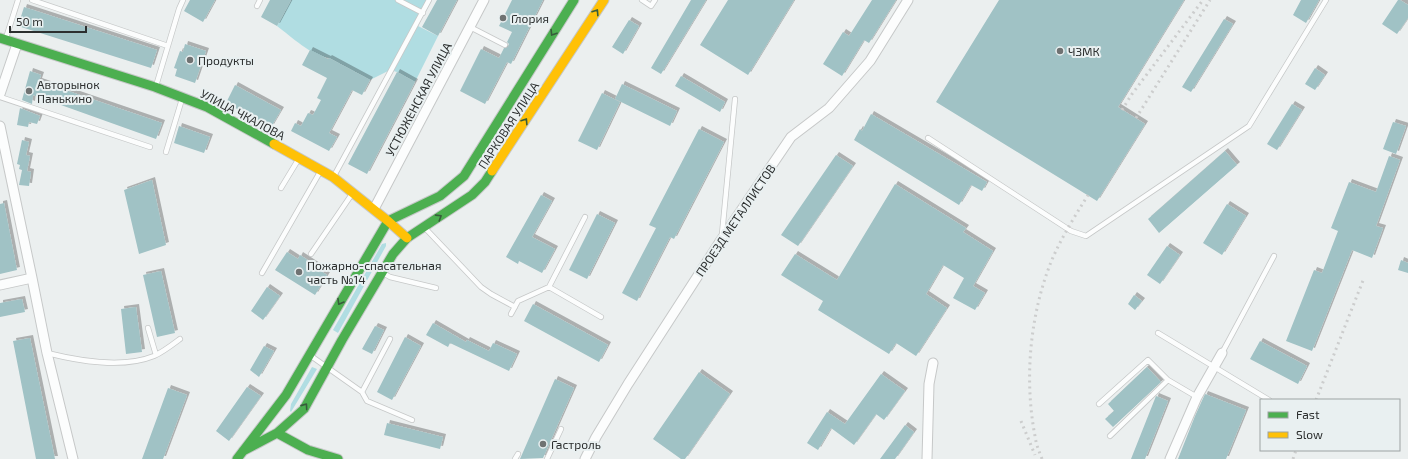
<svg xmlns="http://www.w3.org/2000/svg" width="1408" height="459" font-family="'Exo 2',sans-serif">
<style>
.green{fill:#b0dde2}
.building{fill:#a0c2c5;filter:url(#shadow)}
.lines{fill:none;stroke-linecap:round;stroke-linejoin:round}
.lane-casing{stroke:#c6c8c8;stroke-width:6}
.street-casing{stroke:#c6c8c8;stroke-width:11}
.fast-casing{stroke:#c6c8c8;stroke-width:11}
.slow-casing{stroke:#c6c8c8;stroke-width:11}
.lane{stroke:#fcfdfd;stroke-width:4.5}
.street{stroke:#fcfdfd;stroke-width:9}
.fast{stroke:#4caf50;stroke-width:9}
.slow{stroke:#ffc107;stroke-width:9}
.rail{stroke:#cccdcd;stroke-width:3;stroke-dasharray:2 4;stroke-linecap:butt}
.oneway{stroke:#375c3b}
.poi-dot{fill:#6f7272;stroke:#e9f0f1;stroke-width:1.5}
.labels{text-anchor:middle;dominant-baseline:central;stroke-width:4;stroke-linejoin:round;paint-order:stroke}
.poi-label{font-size:12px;fill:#2c2f2f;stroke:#e9f0f1;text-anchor:start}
.street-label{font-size:12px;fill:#2c2f2f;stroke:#e9f0f1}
</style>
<defs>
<filter id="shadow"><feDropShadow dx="3" dy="-3" stdDeviation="0" flood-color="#0004"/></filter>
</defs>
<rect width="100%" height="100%" fill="#ebefef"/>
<path class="green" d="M291 0H429L418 26 438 36 415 82 397 72 390 70 370 80 329 58C310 55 292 37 277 26Z
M386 243V246L338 333 333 330 382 244Z
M312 367 317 369 291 412 290 411 291 404Z"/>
<path class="building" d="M190 0H215L203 22 184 11Z
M270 0H291L277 26 261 17Z
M437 0H457L438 36 422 27Z
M512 0H543L511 64 507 62 485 104 460 91 481 49 499 58 504 48 508 47 509 44 507 42 512 32 499 26Z
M691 0H706L661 74 651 68Z
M728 0H794L748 75 700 45Z
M872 0H896L869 43 864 40 842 76 823 64 843 32 849 36Z
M999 0H1184L1118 107 1145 124 1097 201 936 102Z
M1301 0H1319L1306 23 1293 15Z
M1398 0H1400L1408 5V18L1397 34 1382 24Z
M24 7 157 50 151 68 18 26Z
M1224 19 1233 24 1191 92 1182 87Z
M629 20 639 26 623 54 612 47Z
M185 44 206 51 195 83 175 76 177 69 174 68 180 51 183 52Z
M310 50 328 59 329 58 370 80 362 95 352 90 329 133 337 137 329 151 291 131 295 123 301 126 308 113 313 115 321 100 317 98 327 78 302 65Z
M1315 68 1325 75 1315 90 1305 84Z
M30 71 41 75 39 81 162 123 156 139 33 95 32 104 22 100Z
M397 72 415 82 367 174 348 164Z
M681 76 725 102 720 112 675 86Z
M622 84 677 111 670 126 615 99Z
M235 85 281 110 271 127 226 103Z
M602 93 620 102 597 150 578 141Z
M1292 104 1302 110 1277 150 1267 144Z
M20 108 40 116 37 124 29 122 28 127 17 125Z
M871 114 987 182 982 191 971 185 959 205 854 140 860 129 862 131Z
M1393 122 1406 126 1396 154 1383 149Z
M179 126 210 137 204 153 174 143Z
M699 129 724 142 674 239 670 237 637 301 622 293 656 228 649 225Z
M22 140 29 142 26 155 30 156 27 171 31 172 29 186 19 185 22 170 19 169 20 165 17 164Z
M1225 151 1237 165 1159 233 1148 219Z
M836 155 853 166 798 246 781 235Z
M1389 156 1400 160 1376 226 1383 228 1372 258 1352 250 1312 351 1286 341 1314 270 1322 273 1338 231 1331 228 1349 182 1376 192Z
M152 180 166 245 139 254 124 190Z
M895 184 966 228 963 232 993 251 973 286 985 293 975 310 953 298 964 278 943 265 926 294 947 308 916 356 896 343 889 354 818 310 823 301 781 275 795 254 837 280Z
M541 195 552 201 532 237 555 249 542 273 519 261 518 264 506 257Z
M4 203 17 270 0 274V204Z
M1227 204 1246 216 1222 255 1203 243Z
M597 214 615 223 587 279 569 270Z
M1167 246 1180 255 1160 284 1147 275Z
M287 252 298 259 300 255 317 266 316 268 327 275 315 295 275 270Z
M1401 260 1408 263V273L1398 270Z
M161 271 175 333 157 337 143 275Z
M267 287 280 296 263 320 251 311Z
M1134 295 1142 301 1135 310 1128 304Z
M22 299 25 312 0 317V303Z
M533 304 608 345 599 362 524 321Z
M136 307 142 352 126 354 121 309Z
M433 323 466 342 467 340 489 351 493 343 517 354 509 371 450 343 448 347 426 335Z
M375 326 384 330 372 354 362 349Z
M405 337 421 346 392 400 377 392Z
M30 338 55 459H36L13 341Z
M1260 341 1307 366 1298 384 1250 359Z
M264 346 274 351 259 377 250 370Z
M1147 367 1161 382 1113 427 1105 419 1114 411 1108 404Z
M699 372 730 394 685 459H681L653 439Z
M881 374 905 391 884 420 876 414 854 445 831 428 818 450 807 443 827 412 845 424Z
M555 379 574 388 543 458 520 459Z
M247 387 261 396 229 441 216 431Z
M168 388 187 395 163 459H142Z
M1205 394 1246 410 1226 459H1178L1195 416Z
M1156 396 1168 401 1145 459H1131Z
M387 423 443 437 440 449 384 435Z
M905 425 914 432 895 459H880Z"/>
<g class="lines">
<g class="lane-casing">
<path id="lane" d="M32 0 168 46
M398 0 423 13
M642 0 651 6 655 0
M257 6 260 0
M470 27 505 45
M6 38 18 0
M156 86 179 9 183 0
M0 97 150 147
M928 138 1071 231 1086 236 1249 126 1326 0
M166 152 182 99
M334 176 429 0
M281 188 298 160
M425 228 481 287 491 294 515 307
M722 234 735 99
M311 254 352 194
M262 273 320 172
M383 273 390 277 436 288
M549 287 601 317
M511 314 518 301 549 287 585 217
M148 328 156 355
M1158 333 1269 400
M47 353C79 361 122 369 154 356 163 352 172 345 180 339
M1222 353 1274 256
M311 356 362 392 390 339
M362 392 367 401 412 420
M1099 404 1148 360 1168 380 1197 397
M1110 436 1168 380
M515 459 518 454
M547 459 561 429"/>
</g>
<g class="street-casing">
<path id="street" d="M0 94 17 44
M0 126 32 278 47 353 73 459
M374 209 484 0
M0 285 32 278
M585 459 596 437 628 384 721 240 791 137 829 108 870 61 908 0
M927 459 929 384 933 363
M1170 459 1197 397 1222 353"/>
</g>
<g class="fast-casing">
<path id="fast" d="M0 38 155 87 207 107 274 144
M277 433 308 450 338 459
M243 451 277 433 304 409 342 340 393 254 407 238 472 195 485 182 492 171
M237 459 286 395 388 221 440 196 464 176 574 0"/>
</g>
<g class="slow-casing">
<path id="slow" d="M274 144 333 177 388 221 407 238
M492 171 604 0"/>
</g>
<use href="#lane" class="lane"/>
<use href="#street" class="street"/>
<use href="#fast" class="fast"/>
<use href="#slow" class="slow"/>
<path class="rail" d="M1122 110 1132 94 1203 0
M1136 118 1210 0
M1316 400 1364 278
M1021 421 1035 455
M1042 459C1039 451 1036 444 1035 436 1024 379 1030 315 1051 262 1061 238 1075 216 1088 195
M1293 459 1296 450"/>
</g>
<defs><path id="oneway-chevron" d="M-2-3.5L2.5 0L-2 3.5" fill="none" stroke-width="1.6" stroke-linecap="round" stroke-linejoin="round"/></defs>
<g class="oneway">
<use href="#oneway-chevron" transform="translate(596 12) rotate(-57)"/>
<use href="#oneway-chevron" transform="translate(553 33) rotate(122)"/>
<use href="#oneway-chevron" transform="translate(525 121) rotate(-57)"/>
<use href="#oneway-chevron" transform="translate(439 217) rotate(-32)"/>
<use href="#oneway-chevron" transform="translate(340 302) rotate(120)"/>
<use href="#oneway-chevron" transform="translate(305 406) rotate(-55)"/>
</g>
<g class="poi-dot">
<circle cx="503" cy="18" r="4"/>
<circle cx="1060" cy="51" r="4"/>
<circle cx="190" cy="60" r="4"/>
<circle cx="29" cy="91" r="4"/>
<circle cx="299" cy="272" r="4"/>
<circle cx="543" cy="444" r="4"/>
</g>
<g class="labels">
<g class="poi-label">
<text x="511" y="18">Глория</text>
<text x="1068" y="51">ЧЗМК</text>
<text x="198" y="60">Продукты</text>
<text x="37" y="84">Авторынок<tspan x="37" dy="14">Панькино</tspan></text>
<text x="307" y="265">Пожарно-спасательная<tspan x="307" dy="14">часть №14</tspan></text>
<text x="551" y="444">Гастроль</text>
</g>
<g class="street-label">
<text transform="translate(418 99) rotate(-62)">УСТЮЖЕНСКАЯ УЛИЦА</text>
<text transform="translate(243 114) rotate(28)">УЛИЦА ЧКАЛОВА</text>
<text transform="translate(508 125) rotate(-57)">ПАРКОВАЯ УЛИЦА</text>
<text transform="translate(735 220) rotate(-56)">ПРОЕЗД МЕТАЛЛИСТОВ</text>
</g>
</g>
<rect x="1260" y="399" width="140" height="52" fill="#e9f0f1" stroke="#9da3a3"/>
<rect x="1268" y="412" width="20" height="6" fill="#4caf50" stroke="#9da3a3"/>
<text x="1296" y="419" font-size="12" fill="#2c2f2f">Fast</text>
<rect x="1268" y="432" width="20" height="6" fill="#ffc107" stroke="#9da3a3"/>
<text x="1296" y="439" font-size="12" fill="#2c2f2f">Slow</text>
<path d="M10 26v6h76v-6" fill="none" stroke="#2c2f2f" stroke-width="2"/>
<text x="16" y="26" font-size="12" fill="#2c2f2f" stroke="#e9f0f1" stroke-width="3" paint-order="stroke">50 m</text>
</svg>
